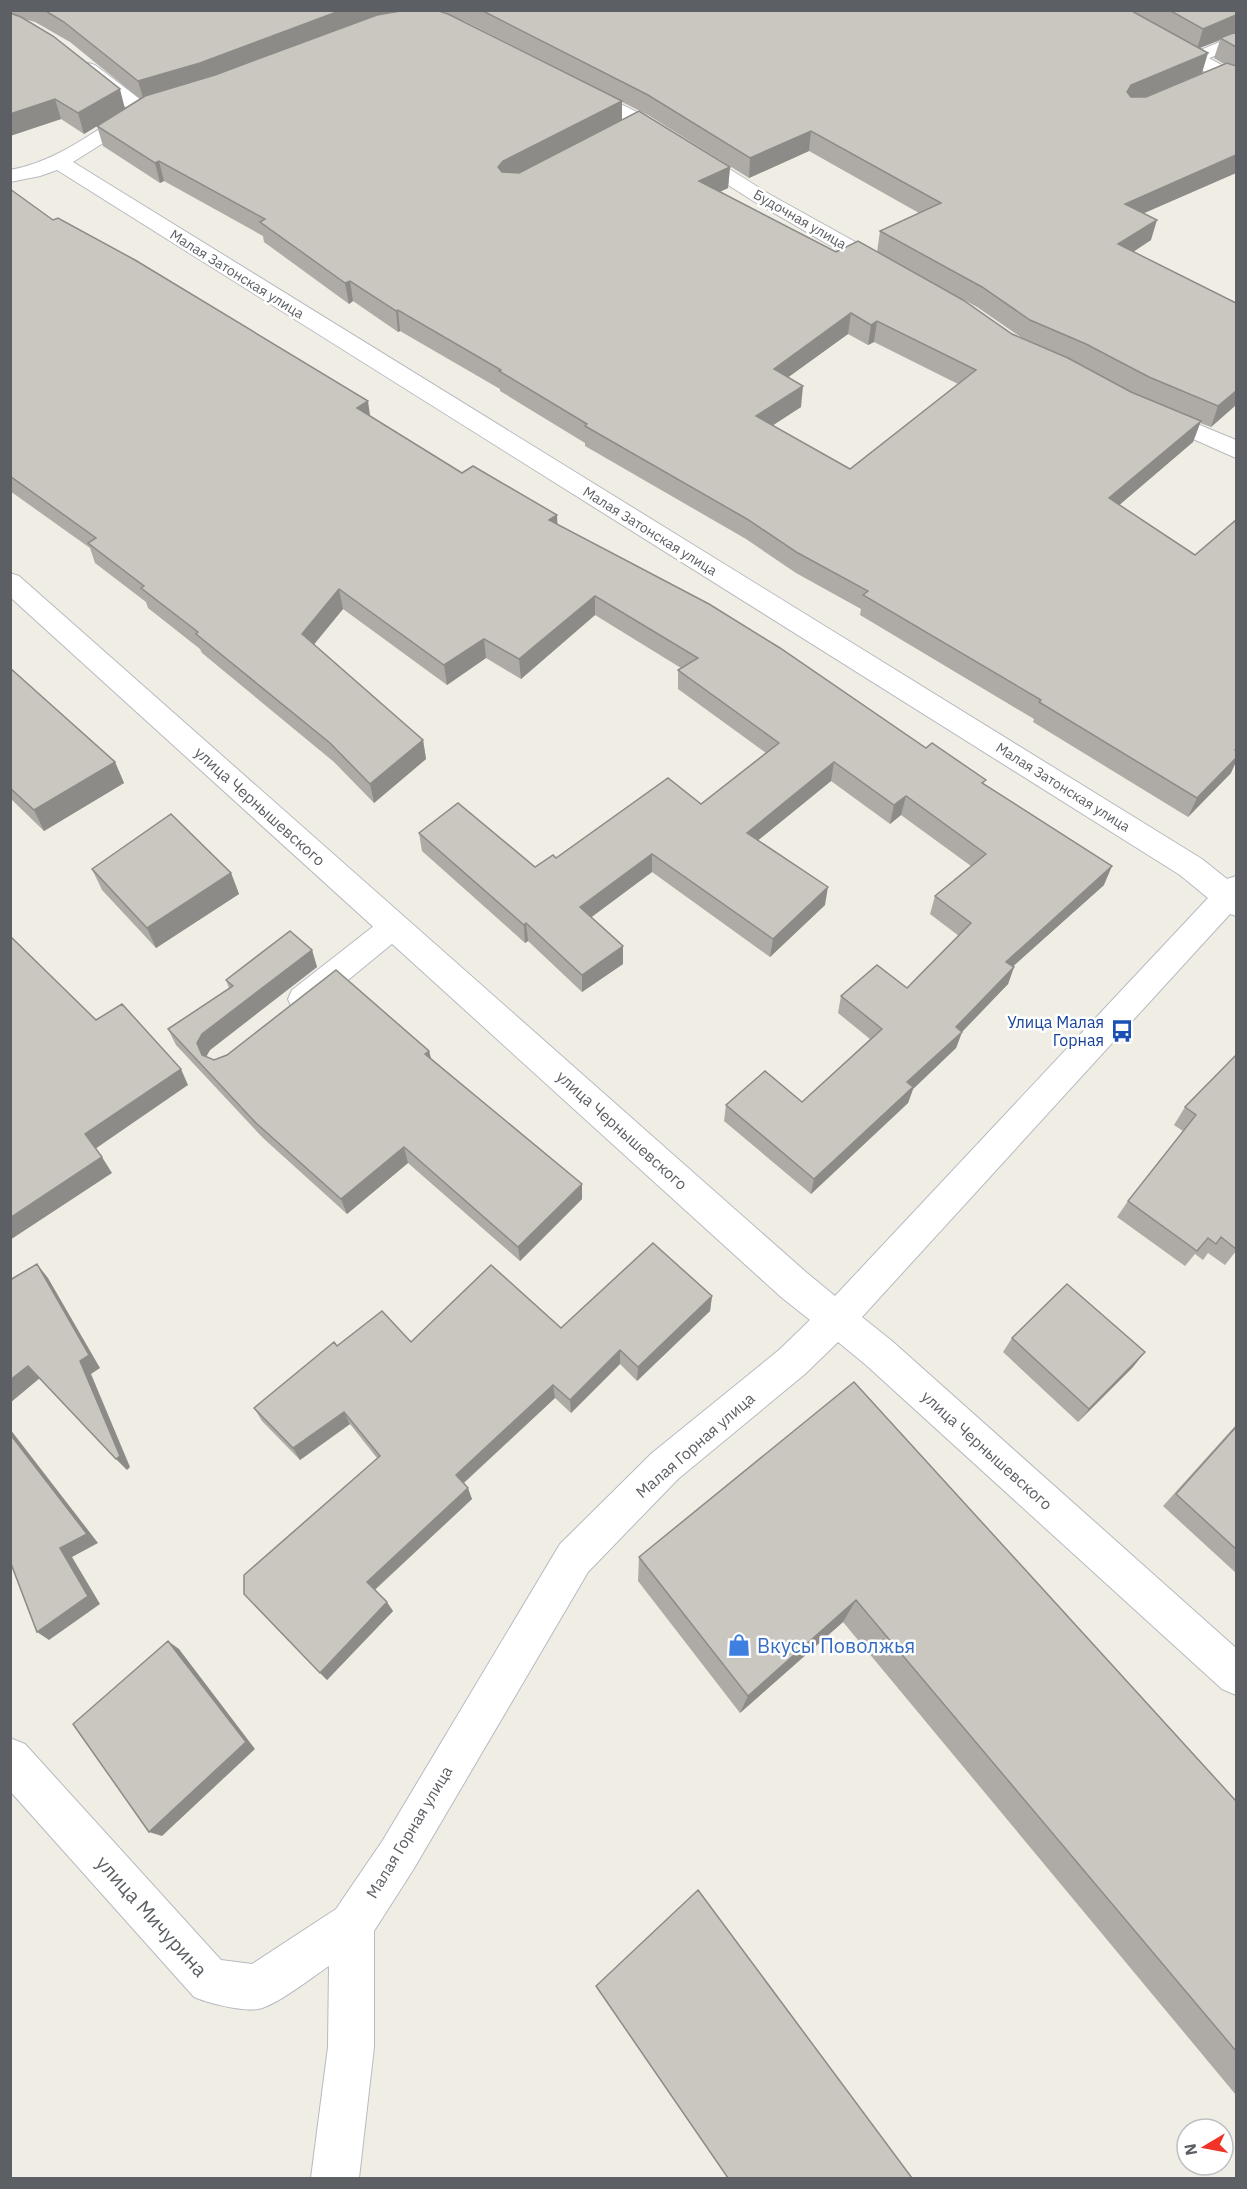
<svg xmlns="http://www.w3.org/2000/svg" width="1247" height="2189" font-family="'IBM Plex Sans',sans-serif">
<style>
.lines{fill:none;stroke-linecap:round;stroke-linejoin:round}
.lane-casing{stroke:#b7babf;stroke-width:2}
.street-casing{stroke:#b7babf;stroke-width:2}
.lane{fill:#fff;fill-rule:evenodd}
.street{fill:#fff;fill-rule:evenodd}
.wall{fill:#aeaba6;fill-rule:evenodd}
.shaded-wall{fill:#8d8b87}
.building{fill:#cac7c1;stroke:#8d8b87;stroke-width:1.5;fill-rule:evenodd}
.labels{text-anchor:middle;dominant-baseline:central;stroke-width:5;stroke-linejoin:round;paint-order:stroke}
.far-street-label{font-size:14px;fill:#5c6065;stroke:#fff}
.street-label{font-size:16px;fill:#5c6065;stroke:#fff}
.transit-label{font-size:16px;fill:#164399;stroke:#fff;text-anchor:end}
.near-shop-label{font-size:20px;fill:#366cbe;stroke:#fff;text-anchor:start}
.near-street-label{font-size:20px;fill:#5c6065;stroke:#fff}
</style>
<rect width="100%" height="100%" fill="#efede4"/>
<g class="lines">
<g class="lane-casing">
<path id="lane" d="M1236 35V47L1195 64 1189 63 1186 59 1189 55Z
M88 63 95 65 149 106 151 110 149 114H135L81 73 79 69 81 65Z
M394 914 404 918 409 926 404 934 314 1008 303 1011 292 1008 288 999 292 990 384 918Z"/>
</g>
<g class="street-casing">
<path id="street" d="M1098 10H1122L1236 73V87L1229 85 1100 14Z
M582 85 647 117 769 194 895 264 898 269 895 274 887 276 879 274 755 202 633 125 575 95 572 91 575 87Z
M139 106 146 108 149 112 146 116 73 162 1202 859 1227 879 1236 876V916L1230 914 862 1317 892 1341 1236 1648V1695L1222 1689 866 1365 838 1342 805 1374 678 1479 588 1572 413 1870 374 1931V2047L359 2178H311L328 2047 329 1966C312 1977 276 2006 258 2009 243 2012 208 2003 194 1997L10 1791V1738L25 1744 221 1960 252 1964 336 1909 383 1840 560 1544 652 1453 779 1350 810 1320 781 1297 10 597V573L19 576 807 1273 835 1296 1208 898 1180 875 57 170 40 176 10 182V170C56 162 93 132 132 108Z
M1156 407 1236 440V458L1148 419 1144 414 1148 409Z"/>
</g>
<use href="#lane" class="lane"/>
<use href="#street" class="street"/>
</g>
<path class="wall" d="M10 10H436L446 13 445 10H1236V173L1144 213 1151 240 1133 252 1236 405 1211 427 1200 423 1193 442 1119 505 1231 773 1188 817 1033 722 1034 719 860 615 861 609 796 573 746 539 585 446V443L500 391V389L400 331 398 332 353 301 349 304 264 242 263 236 164 181 160 183 103 146 97 126 84 134 61 119 10 136ZM24 19 35 22 70 42 140 99 125 108ZM461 20 466 22 617 99ZM1220 40 1214 58 1224 64 1144 97 1202 73 1200 48ZM622 102 648 115 749 178 809 151 919 213 880 231 877 252 977 307 1022 338 836 252 720 192 728 188 730 167 622 120ZM848 334 868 345 874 342 958 384 850 469 772 425 801 407 788 377Z
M10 189 53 220 462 473 557 515V525L926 748 985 785 1104 885 1013 966 1014 967 1008 984 962 1032 956 1048 913 1089 908 1103 811 1194 724 1121 726 1105 802 1102 870 1039 838 1013 841 996 907 988 959 936 930 914 935 896 971 866 901 815 890 824 831 781 758 840 825 905 770 957 652 872 591 917 623 964 582 992 528 941 525 943 422 851 419 833 535 867 556 858 701 804 766 753 678 689V670L681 668 595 615 521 679 486 658 447 685 343 609 314 644 423 740 426 759 374 803 334 762 202 653 200 649 148 608 146 602 95 563 90 548 10 491Z
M10 668 115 762 124 783 44 831 10 798Z
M92 869 231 873 239 894 156 948 102 890Z
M312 950 317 967 210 1050 206 1057 214 1060 429 1051 431 1058 582 1184V1199L520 1261 408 1163 347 1214 263 1138 176 1045 168 1029 229 988 226 980Z
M1236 1055V1251L1225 1265 1208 1253 1203 1260 1195 1254 1185 1266 1117 1217 1128 1201 1183 1131 1174 1125 1185 1107Z
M712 1296 710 1311 637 1381 620 1364 571 1413 555 1398 464 1483 472 1499 375 1590 393 1611 327 1680 377 1458 350 1424 300 1460 262 1421 254 1408 337 1346 411 1342 561 1328Z
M1012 1338 1133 1367 1078 1422 1003 1352Z
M854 1382 1236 1801V2095L843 1622 740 1713 638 1581 639 1557Z
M1236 1425V1573L1163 1506Z"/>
<path class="shaded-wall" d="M342 10H423L144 101 138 81Z
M1236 15V33L1220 38V40L1197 49 1203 29Z
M1208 53 1202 73 1125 105 1127 92 1131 85Z
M120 89 125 109 84 134 78 113Z
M55 99 61 119 10 136V114Z
M622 101V122L500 187 498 167 503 161Z
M811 131 809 151 749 178 750 158Z
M1236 155V173L1119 224 1125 204Z
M159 161 164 181 160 183 155 163Z
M730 167 728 188 699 201V181Z
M1157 220 1151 240 1113 265 1118 244Z
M350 281 353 301 349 304 345 283Z
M398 310 400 331 398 332 396 311Z
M851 313 848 334 772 389 774 369Z
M877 321 874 342 868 345 871 325Z
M803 386 801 407 755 437 756 416Z
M1236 391V405L1211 427 1218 406Z
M368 401 371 422 357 408Z
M1201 421 1193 442 1103 519 1109 498Z
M557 515 558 535 549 520Z
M339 589 343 609 307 653 302 634Z
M595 596V615L521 679 519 659Z
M484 639 486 658 447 685 444 665Z
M423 740 426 759 374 803 370 784Z
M1236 749V762L1231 773 1188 817 1197 798Z
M115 762 124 783 44 831 34 810Z
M834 762 831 781 745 851 747 833Z
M906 796 901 815 890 824 894 805Z
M652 854V872L581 925 580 907Z
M1112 866 1104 885 999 979 1006 962Z
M231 873 239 894 156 948 147 928Z
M828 887 825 905 770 957 773 939Z
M526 923 528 941 525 943 524 925Z
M623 946V964L582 992V975Z
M312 950 317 967 210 1050 204 1060 197 1043 202 1034Z
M1014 967 1008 984 958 1036 962 1032 956 1048 913 1089 908 1103 811 1194 814 1179 956 1027Z
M429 1051 433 1067 425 1054Z
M181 1069 188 1085 95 1149 85 1134Z
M404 1147 408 1163 347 1214 341 1199Z
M102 1157 112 1173 10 1240V1218Z
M582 1184V1199L520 1261 518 1247Z
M37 1264 48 1278 100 1368 91 1374 130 1467 127 1470 116 1459Z
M712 1296 710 1311 637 1381 638 1367Z
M620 1350V1364L571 1413 570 1400Z
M1145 1352 1133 1367 1078 1422 1089 1409Z
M28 1366 40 1378 10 1403V1380Z
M553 1385 555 1398 460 1486 456 1475Z
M344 1412 350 1424 300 1460 293 1448Z
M10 1429 98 1543 72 1557 100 1604 49 1640 37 1632 60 1548 10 1434Z
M468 1488 472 1499 373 1591 367 1582Z
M856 1600 843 1622 740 1713 748 1696Z
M387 1602 393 1611 327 1680 320 1673Z
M168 1641 179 1649 255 1749 162 1836 149 1832Z"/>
<path class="building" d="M44 10H342L200 63 138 81 64 22Z
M406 10H436L448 14 622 101 503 161 498 167 502 172 519 173 639 111 730 167 699 181 836 252 858 241 963 300 1012 334 1068 358 1131 392 1201 421 1109 498 1195 555 1236 520V749L1235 750 1236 751V758L1197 798 1039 702 1041 700 863 595 868 591 798 553 747 519 585 426 587 424 499 371 501 370 398 310 396 311 350 281 345 283 260 222 265 219 159 161 155 163 97 126 145 96 215 75 377 15ZM851 313 871 325 877 321 976 370 850 469 756 416 803 386 774 369Z
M481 10H1130L1208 53 1131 85 1127 92 1131 97H1146L1227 63 1236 66V155L1125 204 1157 220 1118 244 1236 303V391L1218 406 1149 377 1086 344 1030 320 982 287 880 231 941 203 811 131 750 158 648 95Z
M1169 10H1236V15L1203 29Z
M10 13 21 17 53 36 120 89 78 113 55 99 10 114Z
M1236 32V47L1220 38Z
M10 189 53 220 58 218 135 260 368 401 357 408 462 473 473 466 557 515 549 520 709 604 780 648 926 748 932 743 986 780 982 783 1112 866 1006 962 1014 967 956 1027 962 1032 907 1082 913 1087 814 1179 726 1105 765 1071 802 1102 882 1029 841 996 877 965 907 988 971 923 935 896 986 854 906 796 894 805 834 762 747 833 828 887 773 939 652 854 580 907 623 946 582 975 526 923 524 925 419 833 458 803 535 867 553 855 556 858 668 778 701 804 779 743 678 670 698 658 595 596 519 659 484 639 444 665 339 589 302 634 423 740 370 784 330 743 196 634 198 632 141 588 144 586 88 543 96 538 10 476Z
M10 668 115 762 34 810 10 788Z
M171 814 231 873 147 928 92 869Z
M290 931 312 950 202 1034 197 1043 202 1055 214 1060 227 1055 336 970 429 1051 425 1054 582 1184 518 1247 404 1147 341 1199 256 1123 168 1029 233 986 226 980Z
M10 936 96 1020 122 1004 181 1069 85 1134 102 1157 10 1218Z
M1236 1055V1249L1221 1237 1216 1244 1208 1238 1197 1251 1128 1201 1196 1115 1185 1107Z
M653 1243 712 1296 638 1367 620 1350 570 1400 553 1385 456 1475 468 1488 367 1582 387 1602 320 1673 244 1594V1575L380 1456 344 1412 293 1448 254 1408 334 1342 337 1346 382 1311 411 1342 491 1265 561 1328Z
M37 1264 89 1355 80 1361 120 1456 116 1459 28 1366 10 1380V1280Z
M1067 1284 1145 1352 1089 1409 1012 1338Z
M854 1382 1236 1801V2051L856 1600 748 1696 639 1557Z
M1236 1427V1549L1176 1494Z
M10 1434 87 1534 60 1548 88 1596 37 1632 10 1561Z
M168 1641 246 1742 149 1832 73 1724Z
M698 1890 912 2178H728L596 1986Z"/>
<defs>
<g id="bus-bare" transform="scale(1.8)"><path d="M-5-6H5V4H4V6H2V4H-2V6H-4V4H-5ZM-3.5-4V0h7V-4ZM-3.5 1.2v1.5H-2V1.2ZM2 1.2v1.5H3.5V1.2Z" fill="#1a4fb4" stroke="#fff" stroke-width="2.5" paint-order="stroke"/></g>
<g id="shop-bare" transform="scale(1.8)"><path d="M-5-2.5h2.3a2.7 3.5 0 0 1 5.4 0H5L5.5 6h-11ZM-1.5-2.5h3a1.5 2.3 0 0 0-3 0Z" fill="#3f7fe0" stroke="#fff" stroke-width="2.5" paint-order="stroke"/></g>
</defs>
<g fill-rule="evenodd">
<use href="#bus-bare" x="1122" y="1031"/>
<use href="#shop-bare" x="739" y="1645"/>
</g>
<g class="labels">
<g class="far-street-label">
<text transform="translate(800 219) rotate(30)">Будочная улица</text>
<text transform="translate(237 274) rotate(32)">Малая Затонская улица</text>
<text transform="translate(650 531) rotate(32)">Малая Затонская улица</text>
<text transform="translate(1063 787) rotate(32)">Малая Затонская улица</text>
</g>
<g class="street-label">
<text transform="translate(260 806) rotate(42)">улица Чернышевского</text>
<text transform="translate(622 1130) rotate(42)">улица Чернышевского</text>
<text transform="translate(695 1445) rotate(-41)">Малая Горная улица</text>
<text transform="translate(987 1450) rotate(42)">улица Чернышевского</text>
<text transform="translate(409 1832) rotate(-59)">Малая Горная улица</text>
</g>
<g class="transit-label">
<text x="1104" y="1022">Улица Малая<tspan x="1104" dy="18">Горная</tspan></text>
</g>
<g class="near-shop-label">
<text x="757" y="1645">Вкусы Поволжья</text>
</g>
<g class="near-street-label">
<text transform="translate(152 1916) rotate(48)">улица Мичурина</text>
</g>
</g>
<rect width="1247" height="2189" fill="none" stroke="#5c6065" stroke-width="24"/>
<g transform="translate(1205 2147) rotate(260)"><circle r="28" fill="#ffffff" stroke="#bebfc1" stroke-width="1.5"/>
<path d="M0-4.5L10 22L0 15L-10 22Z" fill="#f23328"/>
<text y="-9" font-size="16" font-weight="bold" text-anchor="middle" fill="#5c6065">N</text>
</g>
</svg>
